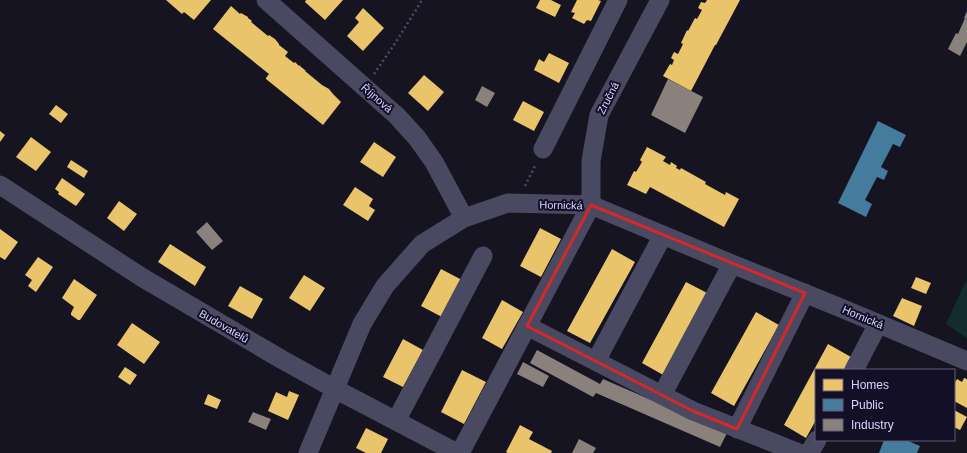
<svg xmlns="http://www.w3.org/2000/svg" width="967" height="453" font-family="Helvetica,sans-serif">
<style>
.grass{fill:#132c2d}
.homes{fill:#e9c46a}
.public{fill:#457b9d}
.industry{fill:#8a817c}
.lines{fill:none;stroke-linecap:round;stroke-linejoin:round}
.path{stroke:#44505f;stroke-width:2.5;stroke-dasharray:2 3;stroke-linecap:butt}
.street{stroke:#4a4962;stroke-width:19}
.marked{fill:none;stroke:#d62828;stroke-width:3;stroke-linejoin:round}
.labels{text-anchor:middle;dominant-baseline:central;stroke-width:4;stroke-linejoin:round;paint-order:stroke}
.street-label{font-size:11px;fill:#d9d4ff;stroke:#130f26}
</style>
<rect width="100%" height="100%" fill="#161421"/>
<path class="grass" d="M967 279V338L946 324Z"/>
<path class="homes" d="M166 0H211L194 20 184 12 182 14Z
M306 0H343L325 20 305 2Z
M540 0H551L561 5 555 17 536 8Z
M577 0H598L601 1 591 21 587 20 584 24 572 18 575 13 571 12Z
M707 0H740L716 45H715L691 91 663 76 670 64 672 65 674 60 671 58 674 52 678 54 683 44 681 43 687 30 688 31 695 18 697 19 702 10 698 8 701 2 705 3Z
M231 6 240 14 241 13 248 17V18L252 21 251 22 268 36 269 35 275 39 279 44V45L288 52 285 56 294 63 295 62 299 66 300 65V66L306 71H305L322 85 329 89 333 94 341 102 323 125 266 79V78L269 74 213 29Z
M363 8 384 28 363 51 347 36 359 22 355 18Z
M549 53 569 63 559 83 534 70 539 59 544 62Z
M424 75 444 92 428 111 408 93Z
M523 101 544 112 534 131 513 120Z
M56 105 68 114 61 123 49 114Z
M0 131 5 135 0 142Z
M31 137 51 152 36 171 16 157Z
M374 142 396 157 383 177 360 162Z
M647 147 666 157 663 161 670 165 671 162 677 166 676 168 680 170 681 168 706 182 705 184 725 195 726 192 739 199 724 227 650 187 646 194 627 185 634 171 636 172 642 162 640 160Z
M71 160 88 171 84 178 67 167Z
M62 178 85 194 76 206 58 194 59 192 55 189Z
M355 187 373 199 369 206 375 210 368 221 343 205Z
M119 201 137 214 124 231 107 218Z
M540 228 561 239 541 277 520 266Z
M0 229 18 242 5 260 0 257Z
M170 244 206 267 195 286 158 262Z
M612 249 635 262 590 343 567 331Z
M38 257 53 267 36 292 28 286 32 280 25 275Z
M441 269 462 280 442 317 421 306Z
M304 275 325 288 310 311 289 298Z
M916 277 931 283 926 294 911 288Z
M74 279 97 295 80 320H78L71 315V313L74 307 62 298Z
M686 282 709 294 665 376 642 363Z
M240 286 263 299 252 319 228 306Z
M902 298 922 306 914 326 893 316Z
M502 300 523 312 502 349 482 338Z
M756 312 779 325 734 406 711 393Z
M132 323 160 342 144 364 117 345Z
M403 339 423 350 403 387 383 377Z
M828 344 851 357 844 370H816V420L806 438 784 425Z
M125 367 137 375 130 385 118 377Z
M462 370 486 382 464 424 441 412Z
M964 378 967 379V408L954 401 955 394H954V384L957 379 962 382Z
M289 391 299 395 288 420 268 411 276 392 287 397Z
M208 394 221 400 217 409 204 404Z
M954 410 967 417 960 430 954 427Z
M520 425 533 432 529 439 552 451 551 453H508L506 452Z
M366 428 388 439 381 453H366L356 448Z"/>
<path class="public" d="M878 121 906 135 900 147 893 144 881 167 888 171 884 180 877 177 865 200 872 204 866 217 838 203Z
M884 440H906L920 446 917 453H879Z"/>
<path class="industry" d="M967 11V42L960 56 948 49 956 33 958 34 965 18H964Z
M668 79 703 97 685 133 651 115Z
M482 86 495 93 487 107 475 100Z
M207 222 223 241 212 250 196 232Z
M537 350 600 384 603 379 727 433 720 447 596 393 593 397 530 363Z
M523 362 549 376 543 387 517 374Z
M253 412 271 419 266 430 248 422Z
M579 439 596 448 593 453H572Z"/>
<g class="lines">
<path class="path" d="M374 74 396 42 422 0
M525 186 536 164"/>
<path class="street" d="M266 0 397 116 417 138 434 162 464 218
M543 149 618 0
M0 185 143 278 281 359 335 389 457 453
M527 326 693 411 799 453
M596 361 663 235
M854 370 878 324
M662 395 732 264
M396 421 483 256
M737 429 805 293
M308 453 362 324 385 286 422 244 464 218 508 203 591 205 732 264 841 308 967 361
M460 453 591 205V161L599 115 660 0
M808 453 811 450 817 440"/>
</g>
<path class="marked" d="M591 205 805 293 737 429 693 411 527 326Z"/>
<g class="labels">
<g class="street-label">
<text transform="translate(377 98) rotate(41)">Říjnová</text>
<text transform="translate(608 98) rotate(-63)">Zručná</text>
<text transform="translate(561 205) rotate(1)">Hornická</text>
<text transform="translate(863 317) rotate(23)">Hornická</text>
<text transform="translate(224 326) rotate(30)">Budovatelů</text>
</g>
</g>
<rect x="815" y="369" width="140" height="72" fill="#130f26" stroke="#625e7d"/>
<rect x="823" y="379" width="20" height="12" fill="#e9c46a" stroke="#625e7d"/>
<text x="851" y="389" font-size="12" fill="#d9d4ff">Homes</text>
<rect x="823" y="399" width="20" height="12" fill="#457b9d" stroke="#625e7d"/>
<text x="851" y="409" font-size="12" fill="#d9d4ff">Public</text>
<rect x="823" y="419" width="20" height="12" fill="#8a817c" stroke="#625e7d"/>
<text x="851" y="429" font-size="12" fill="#d9d4ff">Industry</text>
</svg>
